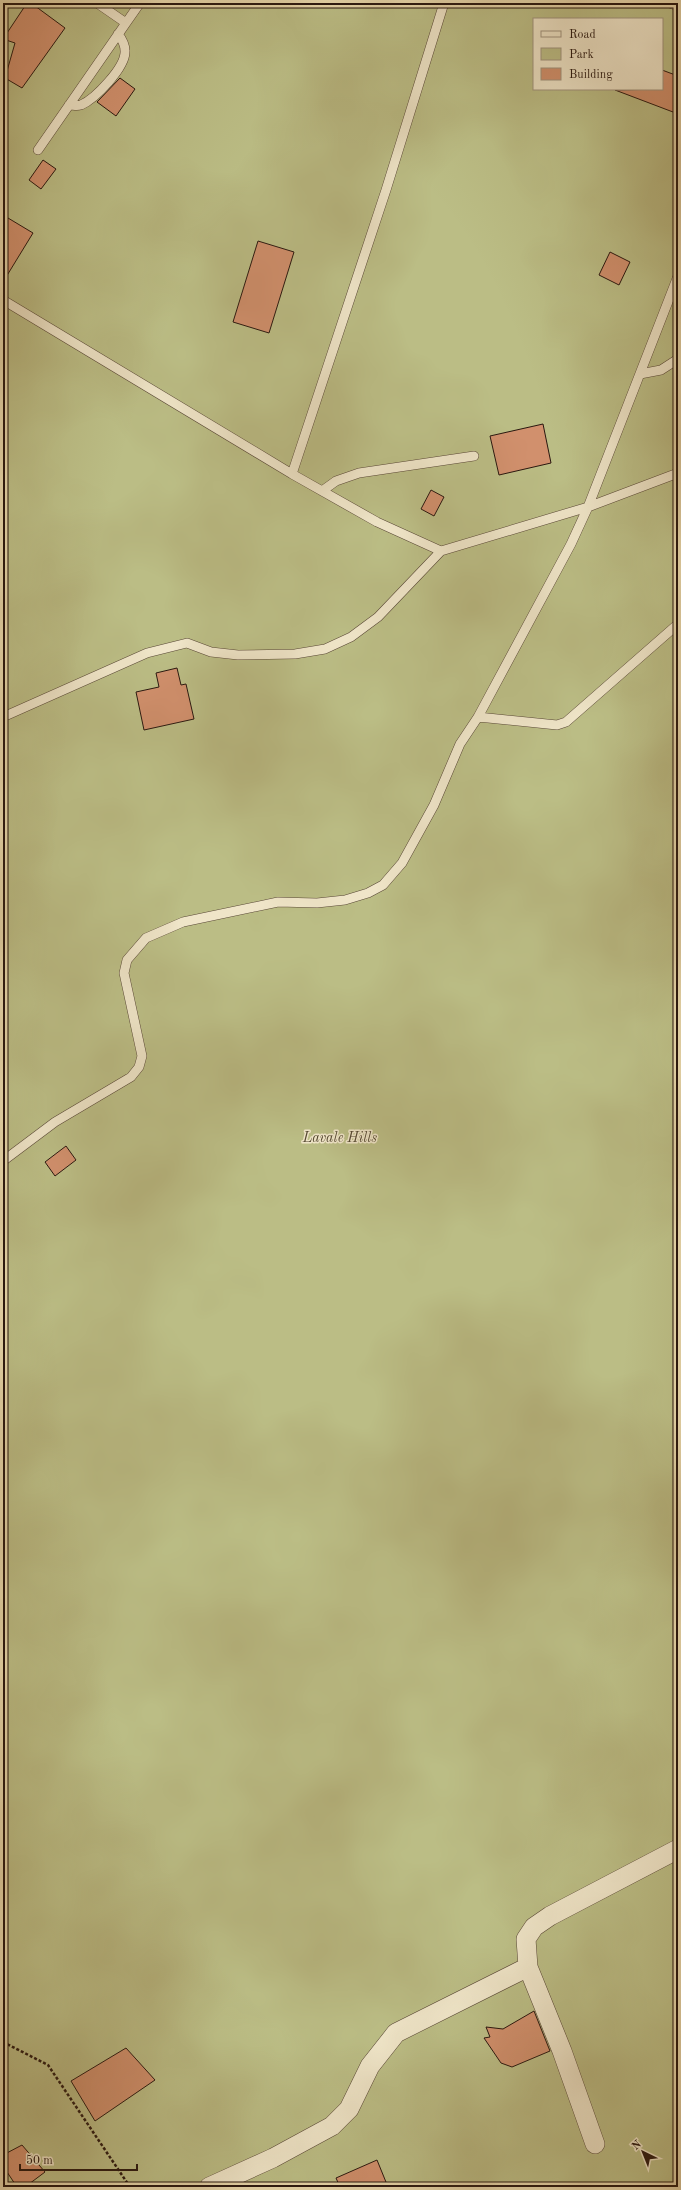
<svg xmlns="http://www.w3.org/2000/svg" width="681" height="2190" font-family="'Old Standard TT',serif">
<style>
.green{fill:#bbbd85;stroke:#726a4a;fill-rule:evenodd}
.building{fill:#d1906d;stroke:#29170f}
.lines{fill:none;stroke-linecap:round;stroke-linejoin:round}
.lane-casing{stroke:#584736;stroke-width:10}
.street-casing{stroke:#584736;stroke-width:20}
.path{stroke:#29170f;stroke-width:2.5;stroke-dasharray:3 2;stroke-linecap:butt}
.lane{stroke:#efe5c8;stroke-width:9}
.street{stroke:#efe5c8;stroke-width:19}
.labels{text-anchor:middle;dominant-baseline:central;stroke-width:3;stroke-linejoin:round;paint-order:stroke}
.park-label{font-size:14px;font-style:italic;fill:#554932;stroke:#efe5c8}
</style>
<rect width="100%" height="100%" fill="#e7d7ab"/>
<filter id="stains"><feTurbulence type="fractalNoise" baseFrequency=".005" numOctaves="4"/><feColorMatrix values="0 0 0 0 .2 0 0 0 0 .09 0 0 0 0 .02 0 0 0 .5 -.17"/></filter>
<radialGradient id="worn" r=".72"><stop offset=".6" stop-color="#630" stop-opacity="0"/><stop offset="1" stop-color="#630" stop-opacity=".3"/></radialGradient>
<path class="green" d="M3 3H678V2187H3ZM534 19H662V89H534Z"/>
<path class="building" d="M27 3H31L65 28 22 88 5 78 15 43 3 39Z
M662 70 678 76V99L673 112 615 90 662 89Z
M120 78 135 89 116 116 97 102Z
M43 160 56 169 41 189 29 180Z
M3 215 33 233 3 282Z
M258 241 294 252 269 333 233 322Z
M610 252 630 262 619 285 599 275Z
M543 424 551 463 499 475 490 436Z
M431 490 444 497 434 516 421 509Z
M177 668 181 685 186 684 194 719 144 730 136 692 159 687 156 673Z
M66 1146 76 1160 55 1176 45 1162Z
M534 2011 550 2051 512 2067 501 2063 484 2038 490 2037 486 2027 503 2029Z
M126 2048 155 2080 95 2121 71 2081Z
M22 2145 45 2172 25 2187H17L3 2166V2155Z
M377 2160 388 2187H340L336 2178Z"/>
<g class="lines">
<g class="lane-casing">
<path id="lane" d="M670 3 678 6
M126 23 140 3
M69 105C73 105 77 106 81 105 95 99 126 67 125 51 125 44 122 39 118 34
M38 150 126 23 97 3
M3 300 292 474 386 190 444 3
M640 374 661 370 678 359
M292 474 377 522 441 551 588 507 678 473
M322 491 336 481 359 473 474 456
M3 717 147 653 187 643 211 652 238 655 295 654 325 649 351 637 378 617 441 551
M478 717 557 725 566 722 678 624
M3 1161 55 1122 131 1077 139 1067 142 1056 124 973 127 960 146 938 183 922 278 902 317 903 345 900 368 893 383 885 402 863 434 805 460 744 478 717 571 544 588 507 678 276"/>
</g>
<g class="street-casing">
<path id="street" d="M595 2144 562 2051 528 1967 526 1939 534 1927 550 1916 678 1849
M209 2187 273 2158 332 2126 349 2109 370 2066 396 2033 528 1967"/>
</g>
<path class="path" d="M3 2042 48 2065 130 2187"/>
<use href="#lane" class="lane"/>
<use href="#street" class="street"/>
</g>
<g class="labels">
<g class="park-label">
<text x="340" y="1138">Lavale Hills</text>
</g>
</g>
<rect width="681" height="2190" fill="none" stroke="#e7d7ab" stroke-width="16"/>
<rect x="4" y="4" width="673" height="2182" fill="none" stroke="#29170f" stroke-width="2"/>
<rect x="8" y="8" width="665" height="2174" fill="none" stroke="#29170f"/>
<rect x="533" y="18" width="130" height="72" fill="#efe5c8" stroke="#a0937e"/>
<rect x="541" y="31" width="20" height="6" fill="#efe5c8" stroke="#a0937e"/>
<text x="569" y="38" font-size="12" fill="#29170f">Road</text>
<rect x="541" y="48" width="20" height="12" fill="#bbbd85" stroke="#a0937e"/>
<text x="569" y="58" font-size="12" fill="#29170f">Park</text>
<rect x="541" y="68" width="20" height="12" fill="#d1906d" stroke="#a0937e"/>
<text x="569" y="78" font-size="12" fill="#29170f">Building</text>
<g transform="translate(643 2152) rotate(317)" stroke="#efe5c8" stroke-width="3" paint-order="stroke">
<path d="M0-3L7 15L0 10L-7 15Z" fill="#29170f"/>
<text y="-6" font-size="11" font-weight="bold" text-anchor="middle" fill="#29170f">N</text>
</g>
<path d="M20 2164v6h117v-6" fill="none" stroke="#29170f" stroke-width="2"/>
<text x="26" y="2164" font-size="12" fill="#29170f" stroke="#efe5c8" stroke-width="3" paint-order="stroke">50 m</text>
<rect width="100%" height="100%" filter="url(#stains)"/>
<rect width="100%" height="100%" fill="url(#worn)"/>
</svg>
